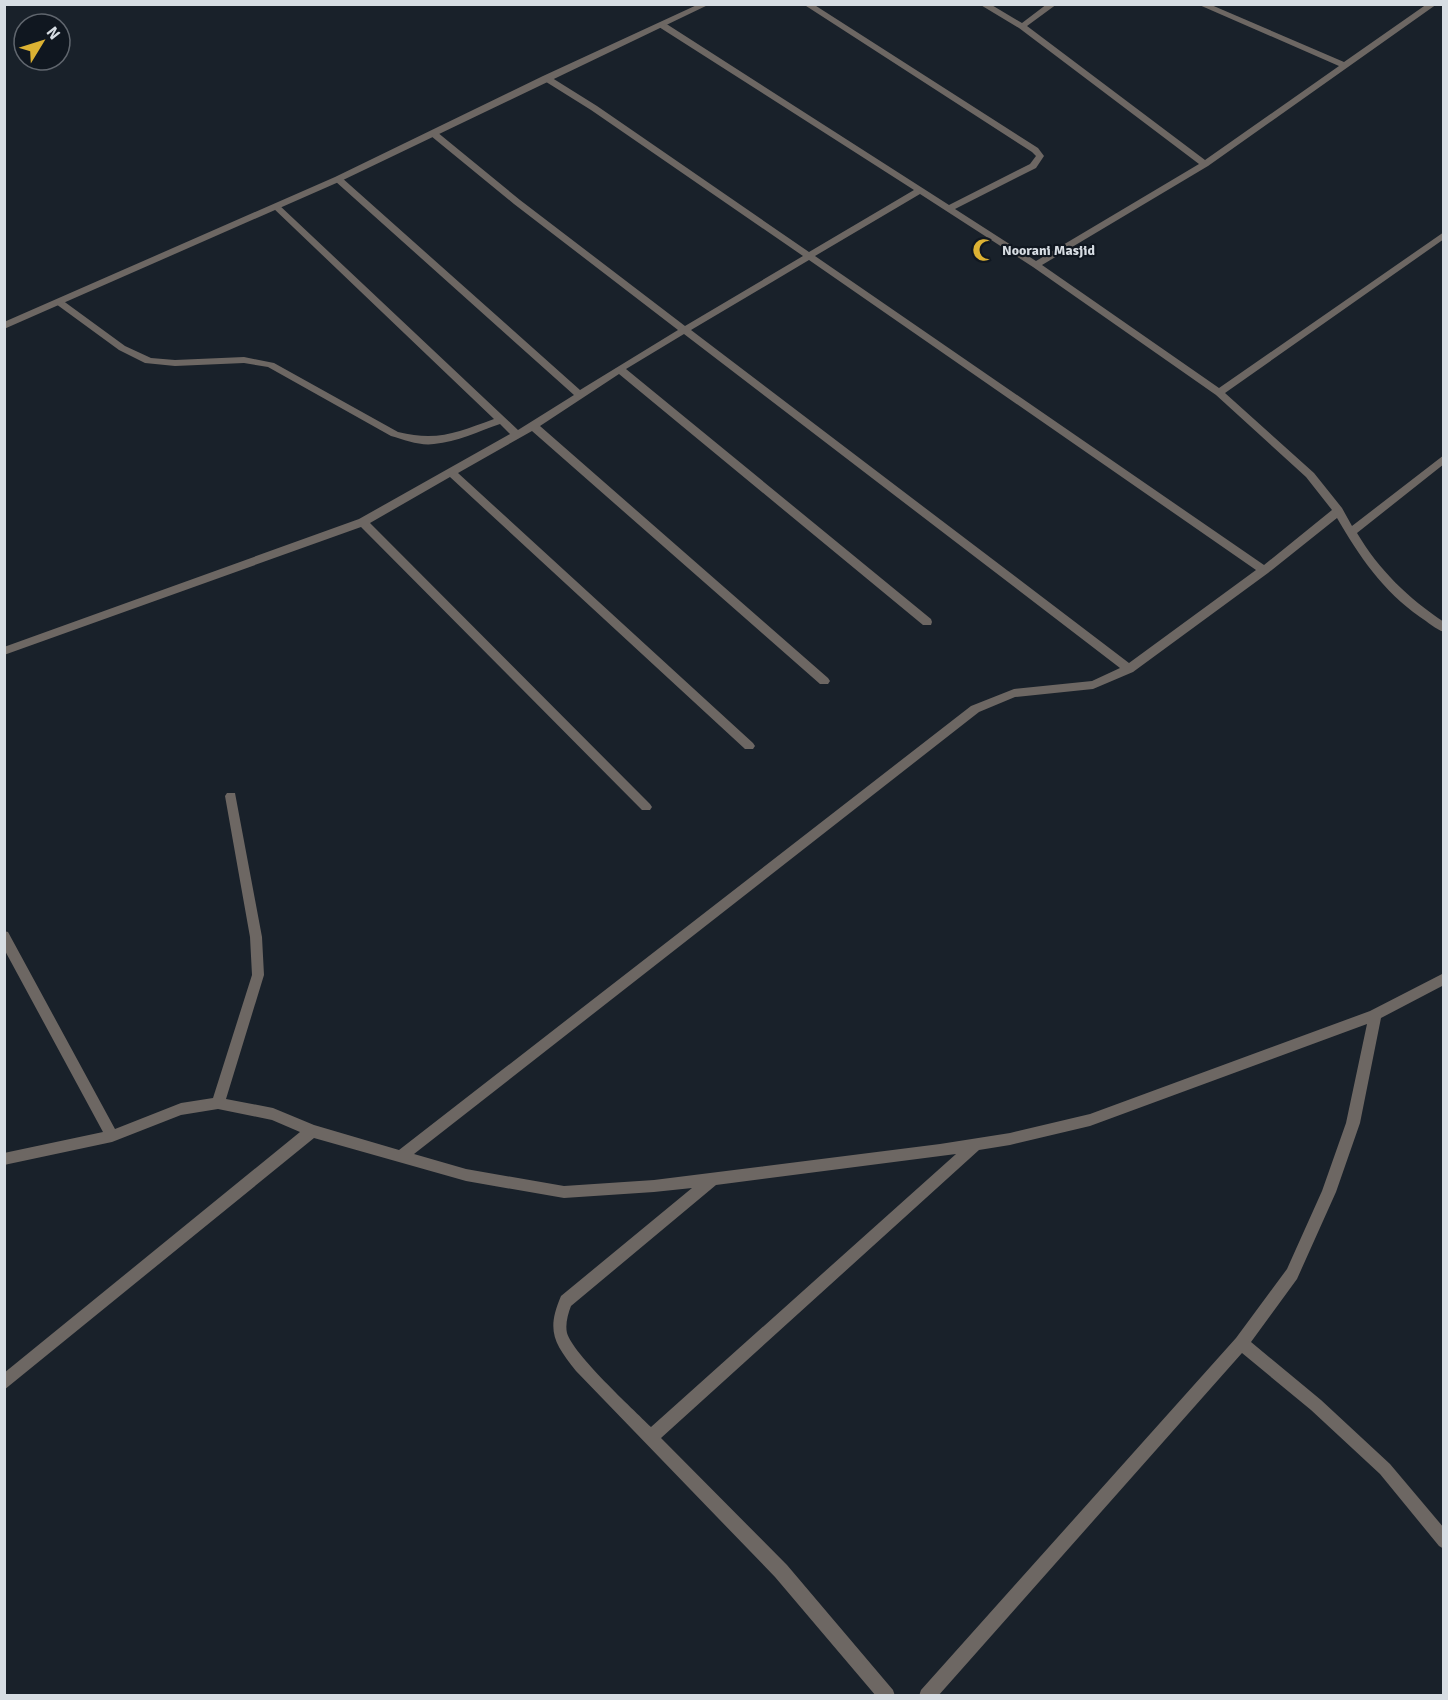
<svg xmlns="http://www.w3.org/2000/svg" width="1448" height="1700" font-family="Signika,sans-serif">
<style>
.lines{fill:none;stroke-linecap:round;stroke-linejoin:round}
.minor{fill:#6d6763;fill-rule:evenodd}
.tertiary{fill:#6d6763;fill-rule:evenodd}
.labels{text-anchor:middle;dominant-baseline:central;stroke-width:4.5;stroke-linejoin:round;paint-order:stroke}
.far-poi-label{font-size:14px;font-weight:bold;fill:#d7dde3;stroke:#101720;text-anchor:start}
</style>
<rect width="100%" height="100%" fill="#19212a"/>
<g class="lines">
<path class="minor" d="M803 4H813L1038 148 1044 156 1036 168 955 209 1036 261 1199 164 1019 28 979 4H990L1022 23 1047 4H1057L1027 26 1205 160 1339 66 1197 4H1209L1344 62 1427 4H1437L1208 166 1042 265 1219 388 1444 232V239L1225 393 1314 473 1342 508 1352 526 1444 455V464L1357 533C1379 570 1408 598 1444 622V632C1435 629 1428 622 1420 617 1383 591 1359 556 1337 518L1268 573 1133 672 1093 689 1015 697 979 712 414 1154 466 1169 564 1186 654 1180 940 1144 1010 1133 1090 1114 1370 1011 1444 973V985L1381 1018 1360 1123 1336 1192 1297 1279 1251 1342 1321 1400 1390 1464 1444 1528V1549L1439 1546 1380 1474 1311 1410 1242 1353 938 1696H919L921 1690 1236 1338 1287 1269 1322 1191 1346 1123 1367 1024 1090 1126 1010 1145 979 1150 661 1438 787 1565 893 1690 895 1696H876L775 1577 576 1371C554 1343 546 1331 561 1296L692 1188 654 1192 564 1198 466 1181 314 1138 4 1390V1373L300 1132 272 1120 218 1109 181 1115 112 1142 4 1165V1153L103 1132 4 949V931L8 932 115 1129 181 1103 213 1098 252 975 250 937 225 796 227 793H235L262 937 264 975 226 1099 273 1108 314 1125 399 1150 971 706 1014 689 1092 681 1120 668 684 334 626 369 931 619 932 622 931 625H923L619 374 540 426 828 678 830 681 828 684H820L532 431 458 473 753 743 755 746 753 749H745L450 477 370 523 650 804 652 807 650 810H642L361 527 4 655V647L359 519 510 434 500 424C479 431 457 442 434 444 420 446 405 440 391 436L268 367 244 363 175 366 145 363 119 350 56 304V300H62L125 346 151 358 175 360 244 357 274 363 398 432C438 442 458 432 494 419L271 206 278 204 518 430 574 395 335 181V177H341L580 390 678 330 514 204 431 136V132H437L520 200 685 326 803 256 591 110 543 80V76H549L597 106 809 252 914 190 659 27V23H665L949 205 1030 164 1036 156 1032 152ZM920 194 1033 267 1216 395 1306 477 1332 510 1264 565 815 256ZM809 260 1256 570 1129 663 691 330ZM956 1154 651 1427C633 1409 573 1354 567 1333 565 1324 568 1314 571 1306L716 1185Z"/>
<path class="tertiary" d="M699 4H710L341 181 4 329V322L335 177 543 76Z"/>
</g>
<defs>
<g id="mosque-bare" transform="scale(1.8)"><path d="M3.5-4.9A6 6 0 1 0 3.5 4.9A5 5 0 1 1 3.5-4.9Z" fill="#dcb233" stroke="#101720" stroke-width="2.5" paint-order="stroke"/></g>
</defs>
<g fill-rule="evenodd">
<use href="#mosque-bare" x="984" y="250"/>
</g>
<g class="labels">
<g class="far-poi-label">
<text x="1002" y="250">Noorani Masjid</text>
</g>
</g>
<rect width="1448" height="1700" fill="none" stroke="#d7dde3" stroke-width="12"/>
<g transform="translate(42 42) rotate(52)"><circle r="28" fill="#101720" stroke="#60666e" stroke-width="1.5"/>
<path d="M0-4.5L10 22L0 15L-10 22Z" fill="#dcb233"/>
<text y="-9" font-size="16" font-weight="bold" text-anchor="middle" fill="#d7dde3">N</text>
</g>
</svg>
